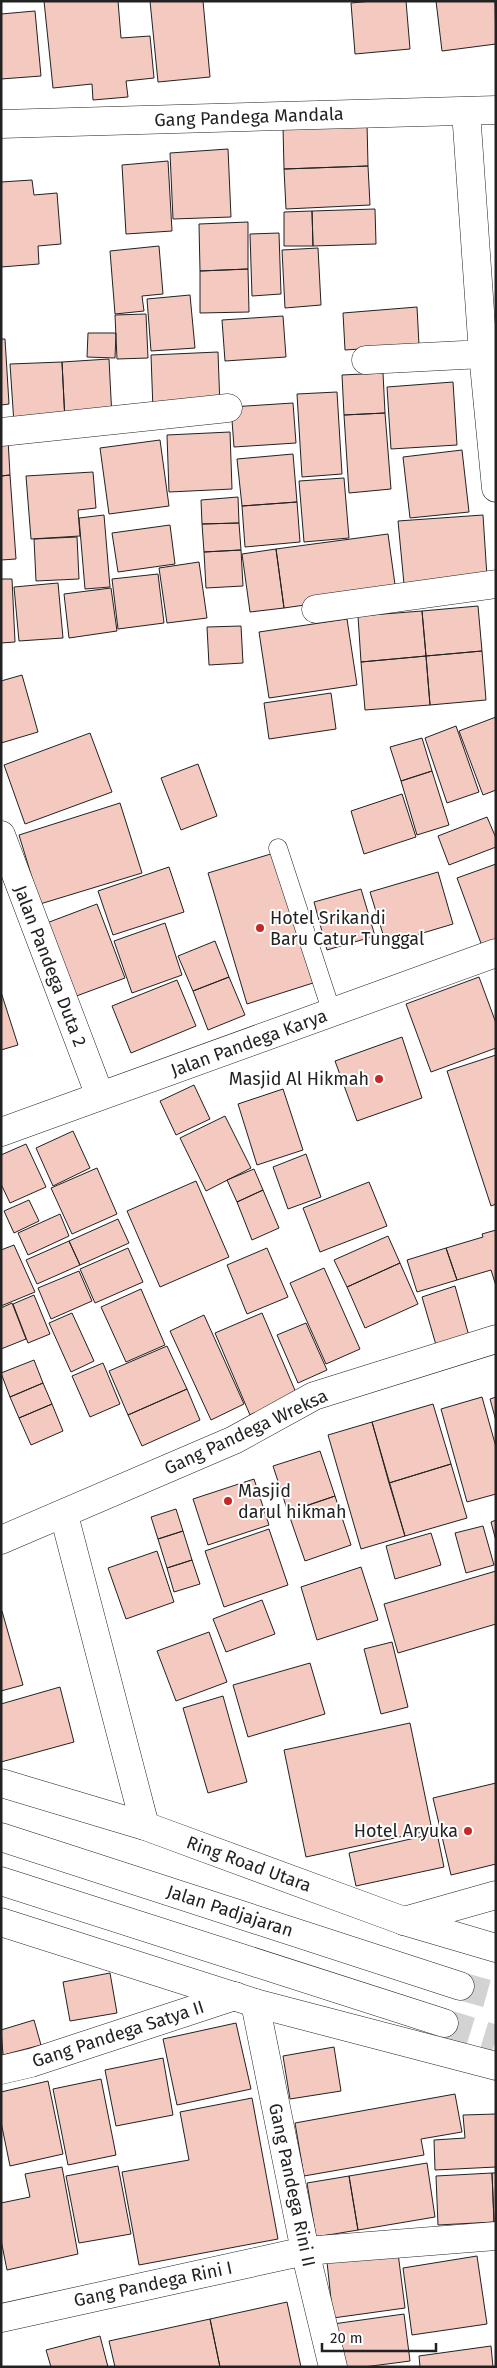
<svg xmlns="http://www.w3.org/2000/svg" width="497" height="2368" font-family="'Fira Sans',sans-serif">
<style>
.building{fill:#f3c9c0;stroke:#222}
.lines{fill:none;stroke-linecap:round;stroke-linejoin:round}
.highway-tunnel{stroke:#d3d3d3;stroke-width:28;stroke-dasharray:28 14;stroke-linecap:butt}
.lane-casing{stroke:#222;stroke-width:19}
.street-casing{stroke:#222;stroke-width:29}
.secondary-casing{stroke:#222;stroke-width:29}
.highway-casing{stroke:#222;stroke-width:29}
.lane{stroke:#fff;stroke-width:18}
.street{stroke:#fff;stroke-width:28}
.secondary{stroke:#fff;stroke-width:28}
.highway{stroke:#fff;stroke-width:28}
.poi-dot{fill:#c62828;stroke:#fff;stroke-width:2}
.labels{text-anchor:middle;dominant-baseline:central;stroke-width:4;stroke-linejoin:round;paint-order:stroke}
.street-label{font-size:18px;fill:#222;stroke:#fff}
.poi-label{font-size:18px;fill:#222;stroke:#fff;text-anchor:start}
</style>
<rect width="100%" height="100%" fill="#fff"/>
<path class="building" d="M44 1H118L121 38 150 36 154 78 126 81 128 97 93 100 92 84 53 88Z
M150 1H203L210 77 158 82Z
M372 1H406L410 49 355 54 351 3Z
M436 1H495L496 44 442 51Z
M35 11 41 76 1 79V14Z
M367 123 368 166 284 169 283 127Z
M228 149 231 217 173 219 170 153Z
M168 161 172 231 126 234 122 165Z
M368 166 370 205 286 209 284 169Z
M32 180 34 195 57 193 61 244 38 246 39 264 1 267V182Z
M375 209 376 244 313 246 312 211Z
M312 211 313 246H284V212Z
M248 222V269L200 271 199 224Z
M279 233 281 294 252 296 250 234Z
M159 246 163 294 142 296 144 311 115 314 110 251Z
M318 248 321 305 285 308 282 250Z
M248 269 249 312 200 313V271Z
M190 295 195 348 151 351 147 299Z
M417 307 419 345 345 350 343 313Z
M146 314 148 358 117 359 115 315Z
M283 316 286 357 225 361 222 320Z
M88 333H116L115 358 87 357Z
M1 339H5L9 404 1 405Z
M218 352 220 407 153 410 151 355Z
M109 359 112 418 65 421 62 362Z
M62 362 65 421 14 424 10 364Z
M383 373 385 413 344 415 342 375Z
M453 382 457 445 391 449 387 387Z
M337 392 342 474 302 477 297 394Z
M293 403 296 443 234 447 231 407Z
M385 413 391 489 349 493 344 415Z
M230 432 232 489 169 492 167 435Z
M8 439 10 475 1 476V440Z
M160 440 169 506 109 514 100 448Z
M462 450 469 512 410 518 403 457Z
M293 454 297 502 242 506 237 459Z
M93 472 96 508 78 510 80 536 31 539 26 476Z
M10 475 16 559 1 560V476Z
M344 478 349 538 304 542 299 481Z
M238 497 239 523 202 524 201 500Z
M297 502 300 542 245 547 242 506Z
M104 515 110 587 85 589 79 518Z
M483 515 487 577 404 584 398 521Z
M239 523 241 550 204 552 202 524Z
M170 525 175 564 118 572 112 533Z
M388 534 396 592 284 608 276 549Z
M77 537 79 579 36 581 34 539Z
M276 549 284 608 250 612 242 554Z
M241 550 243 586 206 588 204 552Z
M199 562 207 618 167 623 159 568Z
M158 574 164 623 118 629 112 579Z
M1 579H12L15 642 1 643Z
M58 583 63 638 19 641 14 587Z
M111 588 117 631 69 638 64 594Z
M478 606 482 651 426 656 422 611Z
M422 611 426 656 361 662 358 616Z
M347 619 357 685 269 698 259 632Z
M241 626 243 663 209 665 207 627Z
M482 651 486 700 430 705 426 656Z
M426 656 430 705 365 710 361 662Z
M22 675 38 732 1 743V681Z
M331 693 336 729 269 739 264 703Z
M496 717V790L483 795 459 731Z
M456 726 479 792 447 803 425 738Z
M90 733 112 792 25 824 4 765Z
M422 738 432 771 401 781 390 747Z
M198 764 217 816 181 830 161 778Z
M432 771 449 825 417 835 401 781Z
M402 794 416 837 364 854 351 811Z
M120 803 142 873 40 904 19 835Z
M487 817 496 838V847L449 865 438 836Z
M274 853 313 983 247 1004 208 873Z
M496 864V941L482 946 457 878Z
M169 867 184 912 113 935 98 891Z
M438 872 453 924 386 944 370 892Z
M361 889 375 936 327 950 314 902Z
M97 904 125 978 71 998 44 924Z
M165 923 182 975 132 993 114 941Z
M215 941 229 977 193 991 178 956Z
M229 977 245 1015 208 1030 193 991Z
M479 977 496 1023V1048L431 1072 406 1004Z
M177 980 196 1026 131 1053 112 1006Z
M1 992 18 1045 1 1050Z
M402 1037 422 1098 357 1121 335 1061Z
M496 1055V1204L491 1206 447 1071Z
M194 1085 210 1119 176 1135 160 1101Z
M283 1089 303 1150 257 1165 238 1104Z
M225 1116 251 1168 206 1191 180 1138Z
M73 1131 90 1168 53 1186 36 1148Z
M26 1144 46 1187 10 1203 1 1184V1155Z
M306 1154 321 1197 288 1209 273 1167Z
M97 1168 117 1214 72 1234 51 1188Z
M254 1169 263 1190 237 1202 227 1180Z
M196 1181 229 1257 160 1287 127 1211Z
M369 1182 387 1226 320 1252 303 1208Z
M263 1190 279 1228 252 1240 237 1202Z
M29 1200 39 1221 14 1233 4 1211Z
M60 1214 69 1236 28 1255 18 1233Z
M118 1219 129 1243 80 1265 69 1241Z
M496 1230V1286L491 1270 457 1280 446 1248 483 1237 482 1234Z
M388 1236 400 1263 347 1287 334 1260Z
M69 1241 80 1265 37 1284 26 1260Z
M14 1245 35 1292 1 1306V1250Z
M128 1248 143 1282 95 1303 80 1269Z
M267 1248 288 1297 247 1314 227 1265Z
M446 1248 457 1280 417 1292 407 1260Z
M400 1263 418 1304 365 1328 347 1287Z
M324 1268 360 1349 326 1364 290 1283Z
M79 1271 92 1301 51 1319 38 1288Z
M455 1286 469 1336 436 1345 422 1297Z
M141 1289 165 1345 126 1362 101 1307Z
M34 1295 50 1334 28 1343 13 1304Z
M12 1303 26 1339 1 1349V1308Z
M72 1313 94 1361 71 1372 49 1323Z
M262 1313 297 1395 250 1415 215 1333Z
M204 1315 244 1404 211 1420 170 1331Z
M306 1323 327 1370 298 1383 277 1335Z
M167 1346 187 1389 128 1415 109 1371Z
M34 1360 43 1383 10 1397 1 1373Z
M103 1363 120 1404 90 1417 72 1376Z
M43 1383 52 1404 19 1418 10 1397Z
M187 1389 200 1420 142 1446 128 1415Z
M482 1397 496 1447V1494L467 1502 441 1409Z
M496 1397V1421L490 1399Z
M52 1404 63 1431 31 1445 19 1418Z
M433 1404 451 1464 389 1483 372 1422Z
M372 1422 405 1536 361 1549 328 1435Z
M320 1451 335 1496 288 1512 273 1466Z
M451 1464 467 1518 405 1536 389 1483Z
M254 1479 269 1525 208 1545 193 1499Z
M335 1496 351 1545 305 1561 288 1512Z
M176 1509 183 1531 158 1539 151 1517Z
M496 1520V1541L491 1522Z
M483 1526 494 1565 466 1573 455 1533Z
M269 1529 288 1585 224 1607 205 1551Z
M183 1531 192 1560 167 1568 158 1539Z
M431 1533 441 1565 395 1579 386 1546Z
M157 1551 174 1602 126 1619 108 1568Z
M192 1560 200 1584 174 1592 167 1568Z
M361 1567 378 1620 317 1640 301 1587Z
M496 1571V1624L398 1653 384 1604Z
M262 1600 275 1634 226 1652 213 1619Z
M2 1611 23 1685 1 1691V1612Z
M209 1632 227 1682 176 1701 157 1651Z
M392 1642 408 1707 381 1714 364 1649Z
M310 1663 325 1714 248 1737 233 1685Z
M60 1687 74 1742 1 1762V1704Z
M223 1696 247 1782 208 1793 183 1708Z
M410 1723 432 1830 306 1857 284 1750Z
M496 1783V1864L451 1875 433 1798Z
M437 1833 444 1867 356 1886 349 1853Z
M110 1973 117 2013 70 2021 63 1982Z
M34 2020 41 2045 3 2055 1 2030Z
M236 2023 251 2089 177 2105 163 2039Z
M334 2047 341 2091 290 2099 283 2056Z
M163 2058 173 2115 116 2126 105 2070Z
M101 2079 116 2155 68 2165 53 2089Z
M48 2081 63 2154 10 2166 1 2122V2092Z
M455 2094 462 2132 421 2139 424 2155 304 2176 295 2123Z
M252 2098 278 2239 139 2265 122 2172 189 2160 180 2112Z
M496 2114V2167L435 2170 434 2140 465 2138 463 2115Z
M427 2163 435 2217 358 2230 349 2176Z
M118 2166 131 2234 79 2243 66 2176Z
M62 2167 78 2254 7 2270 1 2240V2203L30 2197 25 2174Z
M492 2173 494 2222 438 2225 436 2176Z
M492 2173H496V2222H494Z
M349 2176 358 2230 316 2237 307 2183Z
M398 2253 405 2308 333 2318 327 2262Z
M477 2256 487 2324 412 2335 403 2268Z
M287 2302 301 2367H220L210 2319Z
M404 2314 410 2361 364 2367H339L333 2324Z
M210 2319 220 2367H115L109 2341Z
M100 2336 108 2367H51L46 2350Z
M491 2346 493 2367H420L419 2356Z"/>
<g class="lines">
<path class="highway-tunnel" d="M460 1986 496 1996
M444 2023 496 2039"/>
<g class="lane-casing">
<path id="lane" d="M278 848 332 1013"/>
</g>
<g class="street-casing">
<path id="street" d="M466 111 483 354 496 488
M1 124 496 110
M366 360 483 354
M1 432 228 408
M316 609 496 584
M1 835 100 1096
M1 1132 496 953
M64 1515 145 1826
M1 1540 234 1440 314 1396 496 1339
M404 1921 496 1895
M255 2003 305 2251 333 2367
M1 2070 31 2063 235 1996
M1 2318 305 2251 496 2236"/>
</g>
<g class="secondary-casing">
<path id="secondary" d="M1 1783 145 1826 404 1921 496 1948
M1 1922 255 2003 496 2066"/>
</g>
<g class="highway-casing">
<path id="highway" d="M1 1837 460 1986
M1 1881 444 2023"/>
</g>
<use href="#lane" class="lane"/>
<use href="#street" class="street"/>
<use href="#secondary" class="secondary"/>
<use href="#highway" class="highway"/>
</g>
<g class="poi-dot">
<circle cx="260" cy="928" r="5"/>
<circle cx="379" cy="1079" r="5"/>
<circle cx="228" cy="1501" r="5"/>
<circle cx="468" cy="1831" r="5"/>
</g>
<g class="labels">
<g class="street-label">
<text transform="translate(249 117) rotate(-2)">Gang Pandega Mandala</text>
<text transform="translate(50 966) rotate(69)">Jalan Pandega Duta 2</text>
<text transform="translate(249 1043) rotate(-20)">Jalan Pandega Karya</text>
<text transform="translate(246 1432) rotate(-25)">Gang Pandega Wreksa</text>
<text transform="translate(249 1864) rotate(20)">Ring Road Utara</text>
<text transform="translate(230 1911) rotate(18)">Jalan Padjajaran</text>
<text transform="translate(118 2034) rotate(-18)">Gang Pandega Satya II</text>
<text transform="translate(292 2185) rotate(78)">Gang Pandega Rini II</text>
<text transform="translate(153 2284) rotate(-12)">Gang Pandega Rini I</text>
</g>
<g class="poi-label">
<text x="270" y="918">Hotel Srikandi<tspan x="270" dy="21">Baru Catur Tunggal</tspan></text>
<text x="369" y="1079" text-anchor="end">Masjid Al Hikmah</text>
<text x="238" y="1491">Masjid<tspan x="238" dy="21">darul hikmah</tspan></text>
<text x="458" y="1831" text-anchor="end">Hotel Aryuka</text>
</g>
</g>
<rect width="497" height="2368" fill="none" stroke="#222222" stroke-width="5"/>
<path d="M322 2343v8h114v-8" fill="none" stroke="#222222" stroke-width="2.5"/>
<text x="330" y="2343" font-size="15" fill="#222222" stroke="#ffffff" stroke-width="4" paint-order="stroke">20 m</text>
</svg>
